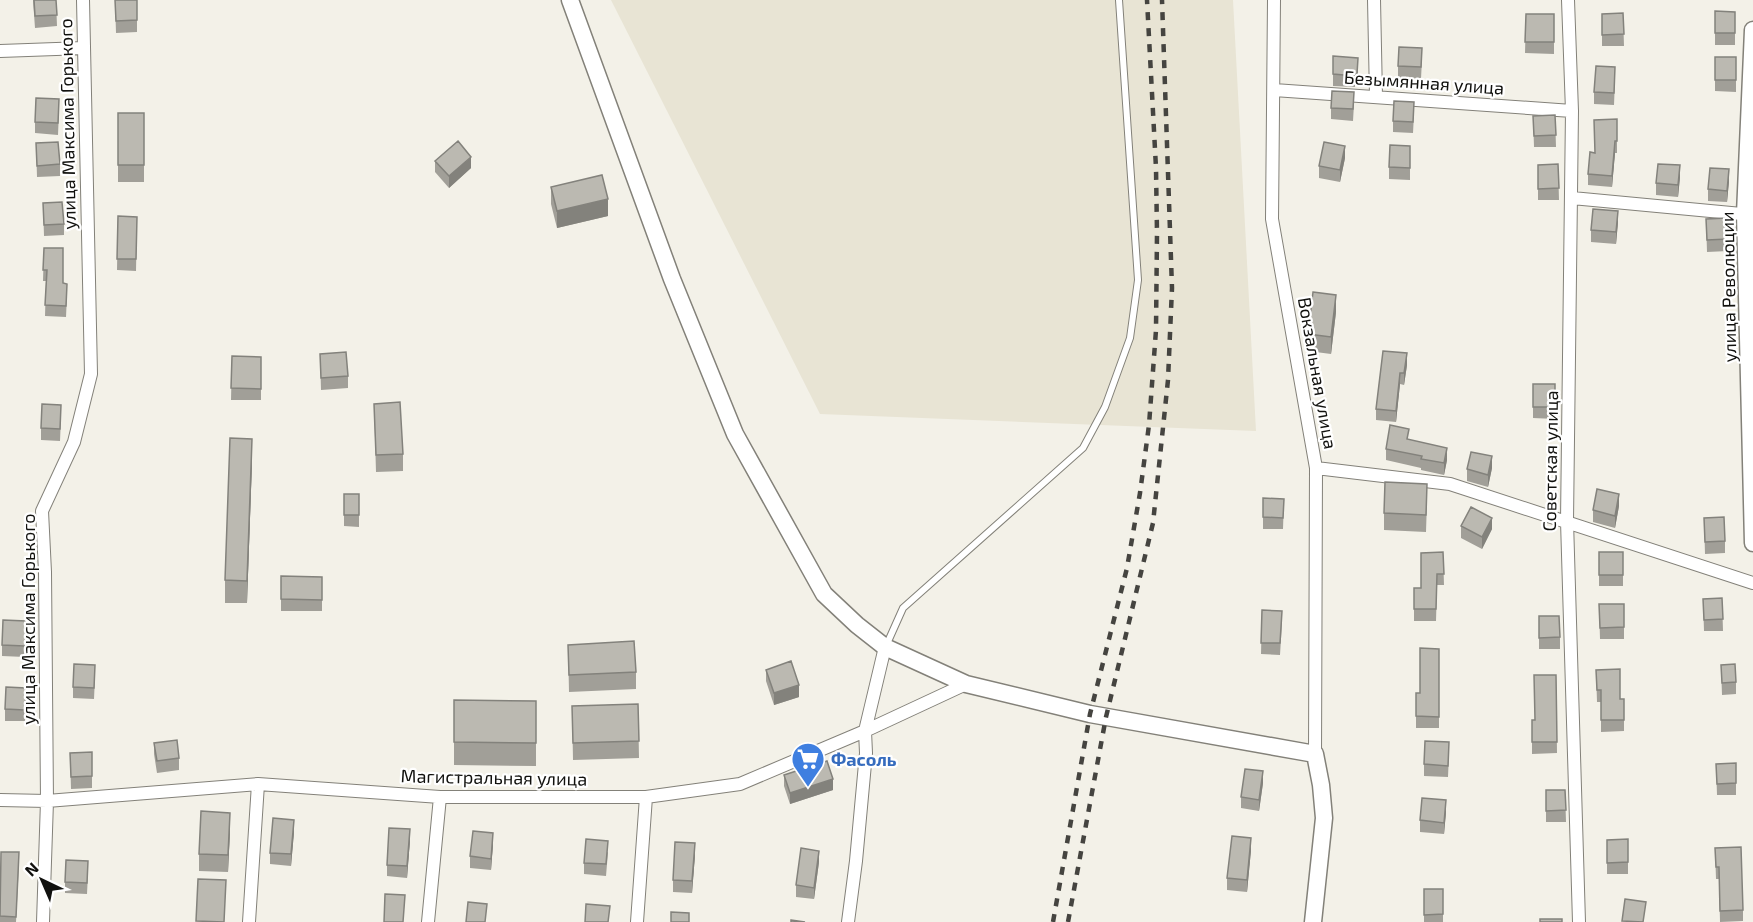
<svg xmlns="http://www.w3.org/2000/svg" width="1753" height="922" font-family="'Exo 2',sans-serif">
<style>
.built{fill:#e8e4d4}
.lines{fill:none;stroke-linecap:round;stroke-linejoin:round}
.lane-casing{stroke:#838179;stroke-width:8}
.street-casing{stroke:#838179;stroke-width:14}
.secondary-casing{stroke:#838179;stroke-width:19}
.lane{stroke:#fff;stroke-width:6}
.street{stroke:#fff;stroke-width:12}
.secondary{stroke:#fff;stroke-width:16}
.rail{stroke:#454440;stroke-width:4.5;stroke-dasharray:8 8;stroke-linecap:butt}
.wall{fill:#a19f98}
.shaded-wall{fill:#83827c}
.building{fill:#bbb9b1;stroke:#83827c;stroke-width:1.5}
.labels{text-anchor:middle;dominant-baseline:central;stroke-width:4.5;stroke-linejoin:round;paint-order:stroke}
.street-label{font-size:18px;fill:#11110e;stroke:#fff}
.shop-label{font-size:18px;font-weight:bold;fill:#366cbe;stroke:#fff;text-anchor:start}
</style>
<rect width="100%" height="100%" fill="#f3f1e8"/>
<path class="built" d="M611 0H1233L1256 431 820 414Z"/>
<g class="lines">
<g class="lane-casing">
<path id="lane" d="M886 646 903 608 1083 448 1105 407 1130 338 1138 280 1119 0"/>
</g>
<g class="street-casing">
<path id="street" d="M1274 0 1272 219 1316 468 1315 754
M1374 0 1376 96
M1568 0 1572 111 1567 521 1579 922
M0 51 84 48
M1274 90 1572 111
M1572 198 1753 215
M1316 468 1450 484 1753 583
M0 800 47 801 258 784 440 797H646L740 784 865 731 966 684
M43 922 47 801 45 572 42 511 74 442 91 374 83 0
M249 922 258 784
M428 922 440 797
M637 922 646 797
M848 922 856 861 866 753 865 731 885 647"/>
</g>
<g class="secondary-casing">
<path id="secondary" d="M570 0 672 279 735 434 824 594 857 625 885 647 966 684 1090 714 1315 754 1321 785 1324 818 1313 922
M1753 30 1745 214 1753 543"/>
</g>
<use href="#lane" class="lane"/>
<use href="#street" class="street"/>
<use href="#secondary" class="secondary"/>
<path class="rail" d="M1053 922 1090 714 1127 568 1140 493 1149 425 1156 330 1157 233 1156 168 1147 0
M1068 922 1106 717 1153 523 1168 380 1172 288 1162 0"/>
</g>
<path class="wall" d="M33 0H56L57 26 35 28Z
M115 0H137V32L116 33Z
M1715 11 1735 12V45H1715Z
M1623 13 1624 46H1602V14Z
M1526 14H1554V54L1525 53Z
M1333 56 1358 69 1357 85H1355V87L1333 86Z
M1715 57H1736V92L1715 91Z
M1422 59 1421 79 1398 78V66Z
M1615 79 1614 105 1594 104V92Z
M1354 104 1353 121 1331 119V108Z
M59 111 58 135 35 133V122Z
M118 113H144V182H118Z
M1414 114 1413 133 1393 132V121Z
M1555 115 1556 147H1534L1533 116Z
M1617 119V153H1615L1612 187 1588 185V174L1594 153Z
M36 143 60 164V176L37 177Z
M1410 157V180L1389 179V167Z
M1345 158 1340 182 1319 178V166Z
M435 161 471 168 449 188 435 172Z
M1558 164 1559 200H1538V165Z
M1680 177 1678 197 1656 195V183Z
M1729 181 1727 202 1708 201V189Z
M551 187 608 216 557 228 551 204Z
M43 203 64 224V235L44 236Z
M118 216 137 217 136 271 117 270Z
M1727 218 1728 251 1707 252 1706 219Z
M1618 222 1616 244 1591 242V230Z
M44 248 63 283 67 295 66 317 45 316 46 281H43Z
M1336 312 1331 354 1308 351V334Z
M1383 351 1407 365 1404 385 1400 384 1396 422 1376 420V409Z
M320 354 348 376V388L321 390Z
M232 356 261 357V400H231Z
M1533 384H1555V419L1533 418Z
M374 404 403 454V471L376 472Z
M61 417 60 441 41 440V428Z
M1386 449 1447 460 1444 475 1421 470V468L1386 460Z
M252 462 247 603H225V580Z
M1492 468 1488 487 1467 481V469Z
M344 494H359V527L344 526Z
M1263 498 1284 499 1283 529H1263Z
M1427 501 1426 532 1384 530V513Z
M1619 506 1615 528 1593 522V510Z
M1704 518 1725 541V553L1705 554Z
M1461 526 1492 529 1482 549 1461 538Z
M1443 552 1444 585H1437L1436 621H1414V588H1421Z
M1599 552H1623V586H1599Z
M281 576 322 577V611H281Z
M1722 598 1723 631H1704L1703 599Z
M1599 604H1624V639H1600Z
M1262 610 1282 622 1280 655 1261 654Z
M1539 616 1560 637V649H1539Z
M26 633 25 657 2 656V645Z
M568 645 636 672V689L569 692Z
M1439 649V728H1416V693H1420Z
M1721 665 1736 682V694L1722 695Z
M766 670 799 697 774 705 766 681Z
M1596 670 1620 699H1624V731L1601 732V702H1597Z
M1556 675 1557 753 1532 754V720H1535Z
M95 677 94 699 73 698V687Z
M26 700 25 721H5V709Z
M454 700 536 701V766L454 765Z
M638 704 639 758 573 760 572 706Z
M154 743 179 758V770L157 773 154 754Z
M92 752V788L71 789 70 753Z
M1449 754 1448 777 1424 776V764Z
M1736 763V795H1717L1716 764Z
M784 775 833 790 790 804 784 786Z
M1263 783 1259 811 1241 808V797Z
M1546 790H1565L1566 822H1546Z
M1446 812 1444 834 1420 832V820Z
M230 830 228 872 199 871V854Z
M294 832 291 866 270 864V853Z
M1628 839V874H1607V840Z
M410 840 407 878 387 876V865Z
M493 844 491 870 470 868V856Z
M1715 848 1743 910V921L1720 922 1719 879H1716Z
M1251 850 1247 892 1227 890V878Z
M608 852 606 876 584 874V863Z
M695 855 692 893 673 892V880Z
M819 862 814 899 796 897V885Z
M19 864 16 922H0V877Z
M88 873 87 894 65 893V882Z
M1424 889H1443V922H1424Z"/>
<path class="shaded-wall" d="M1615 141V153L1612 187V176Z
M1345 146V158L1340 182V170Z
M471 157V168L449 188V176Z
M1680 165V177L1678 197V185Z
M1729 169V181L1727 202V191Z
M608 199V216L557 228V211Z
M1618 211V222L1616 244V232Z
M1336 295V312L1331 354V337Z
M1407 353V365L1404 385V373Z
M1400 373V384L1396 422V411Z
M252 439V462L247 603V581Z
M1447 448V460L1444 475V463Z
M1492 456V468L1488 487V475Z
M1619 494V506L1615 528V516Z
M1492 518V529L1482 549V537Z
M799 685V697L774 705V693Z
M1263 771V783L1259 811V800Z
M833 779V790L790 804V793Z
M1446 800V812L1444 834V823Z
M230 813V830L228 872V855Z
M294 820V832L291 866V854Z
M410 829V840L407 878V866Z
M493 833V844L491 870V859Z
M1251 838V850L1247 892V880Z
M695 843V855L692 893V881Z
M819 851V862L814 899V888Z"/>
<path class="building" d="M34 0H56L57 15 35 16Z
M115 0H137V20L116 21Z
M1715 11 1735 12V33H1715Z
M1623 13 1624 34 1602 35V14Z
M1526 14H1554V42H1525Z
M1399 47 1422 48 1421 67 1398 66Z
M1333 56 1358 58 1357 74H1355V76L1333 74Z
M1715 57H1736V80H1715Z
M1596 66 1615 67 1614 93 1594 92Z
M1332 91 1354 92 1353 109 1331 108Z
M36 98 59 99 58 123 35 122Z
M1394 101 1414 102 1413 122 1393 121Z
M118 113H144V165H118Z
M1555 115 1556 135 1534 136 1533 116Z
M1617 119V141H1615L1612 176 1588 174 1590 152 1595 153 1594 120Z
M458 141 471 157 449 176 435 161Z
M58 142 60 164 37 166 36 143Z
M1324 142 1345 146 1340 170 1319 166Z
M1390 145 1410 146V168L1389 167Z
M1558 164 1559 188 1538 189V165Z
M1658 164 1680 165 1678 185 1656 183Z
M1710 168 1729 169 1727 191 1708 189Z
M602 175 608 199 557 211 551 187Z
M62 202 64 224 44 225 43 203Z
M1593 209 1618 211 1616 232 1591 230Z
M118 216 137 217 136 259H117Z
M1727 218 1728 239 1707 240 1706 219Z
M44 248H63V283L67 284 66 306 45 305 47 270H43Z
M1313 292 1336 295 1331 337 1308 334Z
M1383 351 1407 353 1404 373H1400L1396 411 1376 409Z
M346 352 348 376 321 378 320 354Z
M232 356 261 357V389L231 388Z
M1533 384H1555V407H1533Z
M400 402 403 454 376 455 374 404Z
M42 404 61 405 60 429 41 428Z
M1390 425 1409 429 1407 439 1447 448 1444 463 1421 459 1422 456 1386 449Z
M230 438 252 439 247 581 225 580Z
M1471 452 1492 456 1488 475 1467 469Z
M1385 482 1427 484 1426 515 1384 513Z
M1597 489 1619 494 1615 516 1593 510Z
M344 494H359V515H344Z
M1263 498 1284 499 1283 518 1263 517Z
M1471 507 1492 518 1482 537 1461 526Z
M1724 517 1725 541 1705 542 1704 518Z
M1443 552 1444 574H1437L1436 609H1414V588H1421V553Z
M1599 552H1623V575H1599Z
M281 576 322 577V600L281 599Z
M1722 598 1723 619 1704 620 1703 599Z
M1599 604H1624V627L1600 628Z
M1262 610 1282 611 1280 643H1261Z
M1539 616H1559L1560 637 1539 638Z
M3 620 26 621 25 646 2 645Z
M634 641 636 672 569 675 568 645Z
M1420 648 1439 649V717L1416 716V693H1420Z
M791 661 799 685 774 693 766 670Z
M74 664 95 665 94 688 73 687Z
M1735 664 1736 682 1722 683 1721 665Z
M1620 669V699H1624V720H1601V690H1597L1596 670Z
M1534 675H1556L1557 742H1532V720H1535Z
M6 687 26 688 25 710 5 709Z
M454 700 536 701V743L454 742Z
M638 704 639 741 573 743 572 706Z
M177 740 179 758 157 761 154 743Z
M1425 741 1449 742 1448 766 1424 764Z
M92 752V776L71 777 70 753Z
M827 761 833 779 790 793 784 775Z
M1736 763V783L1717 784 1716 764Z
M1245 769 1263 771 1259 800 1241 797Z
M1546 790H1565L1566 810 1546 811Z
M1422 798 1446 800 1444 823 1420 820Z
M201 811 230 813 228 855 199 854Z
M273 818 294 820 291 854 270 853Z
M389 828 410 829 407 866 387 865Z
M473 831 493 833 491 859 470 856Z
M1232 836 1251 838 1247 880 1227 878Z
M586 839 608 841 606 864 584 863Z
M1628 839V862L1607 863V840Z
M675 842 695 843 692 881 673 880Z
M1741 847 1743 910 1720 911 1719 867H1716L1715 848Z
M801 848 819 851 814 888 796 885Z
M1 852H19L16 917 0 916Z
M66 860 88 861 87 883 65 882Z
M198 879 226 880 224 922 196 921Z
M1424 889H1443V914L1424 915Z
M385 894 405 895 403 922H384Z
M1625 899 1646 902 1643 922 1622 921Z
M468 902 487 904 485 922H466Z
M586 904 610 906 608 922H585Z
M671 912 689 913V922H671Z
M1540 919H1562V922H1540Z
M791 920 805 922H791Z"/>
<defs>
<g id="supermarket-pin" transform="scale(1.725)"><path d="M0 17L-7.5 6A9.5 9.5 0 1 1 7.5 6Z" fill="#3f7fe0" stroke="#fff"/><path d="M-6-5.5h2.5l.6 2H6L4.5 2H-2.5L-4.4-4H-6ZM-1.5 3.2a1.3 1.3 0 1 0 .1 0ZM3 3.2a1.3 1.3 0 1 0 .1 0Z" fill="#fff"/></g>
</defs>
<g fill-rule="evenodd">
<use href="#supermarket-pin" x="808" y="759"/>
</g>
<g class="labels">
<g class="street-label">
<text transform="translate(1424 82) rotate(4)">Безымянная улица</text>
<text transform="translate(67 124) rotate(-91)">улица Максима Горького</text>
<text transform="translate(1728 287) rotate(-91)">улица Революции</text>
<text transform="translate(1318 373) rotate(80)">Вокзальная улица</text>
<text transform="translate(1550 461) rotate(-89)">Советская улица</text>
<text transform="translate(28 619) rotate(-90)">улица Максима Горького</text>
<text transform="translate(494 777) rotate(1)">Магистральная улица</text>
</g>
<g class="shop-label">
<text x="831" y="759">Фасоль</text>
</g>
</g>
<g transform="translate(42 880) rotate(316)" stroke="#ffffff" stroke-width="4.5" paint-order="stroke">
<path d="M0-4.5L10 22L0 15L-10 22Z" fill="#11110e"/>
<text y="-9" font-size="16" font-weight="bold" text-anchor="middle" fill="#11110e">N</text>
</g>
</svg>
